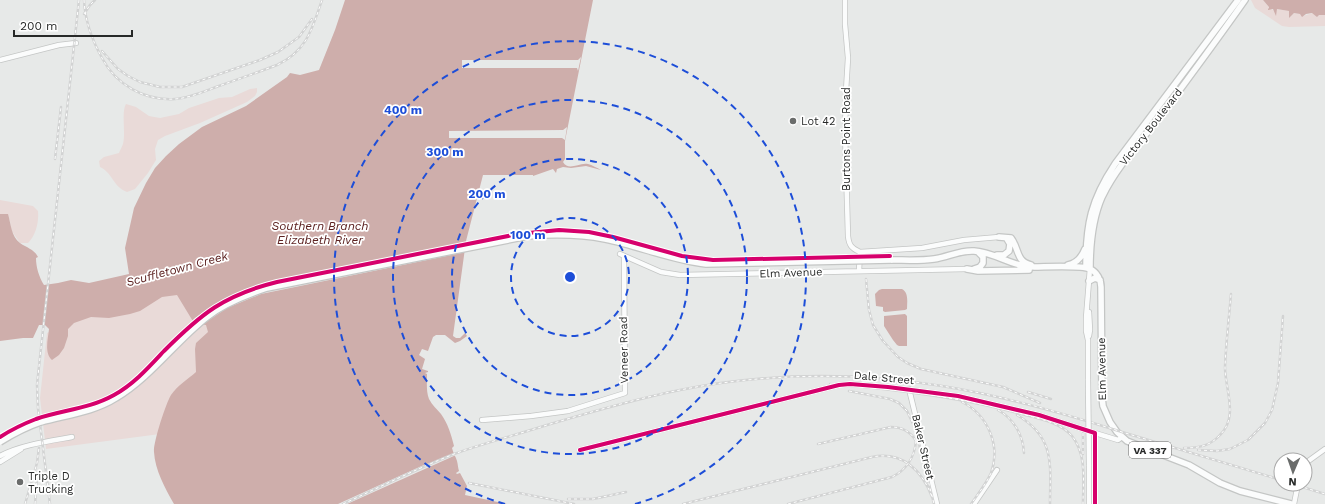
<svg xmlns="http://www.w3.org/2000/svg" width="1325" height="504" font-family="'Work Sans',sans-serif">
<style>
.green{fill:#e9dad8}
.water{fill:#ceaeab}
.pier{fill:#e7e9e8}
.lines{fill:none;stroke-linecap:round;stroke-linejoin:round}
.minor-casing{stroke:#c4c6c5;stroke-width:6}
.major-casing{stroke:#c4c6c5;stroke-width:8}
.minor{stroke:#fbfcfc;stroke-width:4.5}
.major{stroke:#fbfcfc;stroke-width:5.5}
.rail-casing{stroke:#d2d3d3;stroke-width:2.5}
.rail{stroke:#fff;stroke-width:1;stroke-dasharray:3;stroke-linecap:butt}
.minor-bridge-casing{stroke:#c4c6c5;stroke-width:6;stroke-linecap:butt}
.major-bridge-casing{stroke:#c4c6c5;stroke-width:8;stroke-linecap:butt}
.minor-bridge{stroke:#fbfcfc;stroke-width:4.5}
.major-bridge{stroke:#fbfcfc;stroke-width:5.5}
.cycleway-casing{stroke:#fff;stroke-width:6}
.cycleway{stroke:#d6006c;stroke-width:4}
.ring{fill:none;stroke:#1d4ed8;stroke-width:2;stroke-dasharray:7 5}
.poi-dot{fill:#6a6c6b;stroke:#fff;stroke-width:1.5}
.labels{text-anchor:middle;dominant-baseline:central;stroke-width:3.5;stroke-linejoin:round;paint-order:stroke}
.shield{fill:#fff;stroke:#686968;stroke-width:1}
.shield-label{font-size:10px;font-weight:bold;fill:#272928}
.poi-label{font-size:11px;fill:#272928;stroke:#fff;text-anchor:start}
.street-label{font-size:11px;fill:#272928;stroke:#fff}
.water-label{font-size:12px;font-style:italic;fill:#5c2221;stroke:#fff}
.centre{fill:#1d4ed8;stroke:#fff;stroke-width:2}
.ring-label{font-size:12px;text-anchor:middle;font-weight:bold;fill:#1d4ed8;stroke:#fff;stroke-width:3.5;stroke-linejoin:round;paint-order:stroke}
</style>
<rect width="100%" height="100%" fill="#e7e9e8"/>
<path class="green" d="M1251 0H1263L1270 8 1276 12 1277 9 1290 11 1289 18 1294 13 1300 14 1303 16 1313 13 1325 15V26L1289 27 1282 26 1255 8Z
M257 88V92L255 96 247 102 200 123 165 136 158 140 155 149 156 160 148 173 135 189 127 192C112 186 114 174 100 167L99 161 104 157 119 153C120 150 122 147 123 144 126 132 121 112 126 104L136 107 149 116 160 118 179 114 189 108 219 98 232 97 250 89Z
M0 200 33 206 38 211C39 222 36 235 28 243H20L11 230 10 221 8 215 0 214Z
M178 294 208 325 209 331 198 372 160 434 46 449 40 398 47 333 70 321 161 296Z"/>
<path class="water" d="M345 0H593L565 141V159L563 162C569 172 579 162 588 164 592 165 597 168 601 170L586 166 571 168 563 167 557 169 556 173 553 169 533 176V175H483L466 241 453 336 456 338H460L465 333 467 336 460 341 455 343 445 335H436L433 337 428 351 422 349 419 355 425 359 422 369 428 371V372L425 373 427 374C427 382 426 391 429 399 432 405 437 409 441 414 448 424 451 434 454 446L452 448C453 453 456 457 457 461 458 465 458 468 459 471L456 473 457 474 460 473 467 486 465 495 507 504H174C165 488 155 470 154 452 153 443 166 403 171 395 177 386 188 379 196 372L195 349 196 343 208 332 206 325 194 323 177 295 162 297 140 311 130 314 109 318 91 317 74 323 68 329V336L64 348 59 355 52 360C44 353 48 339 49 329L45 325H39L33 338H23L0 341V214H8C11 224 11 236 20 243 27 248 34 249 38 257L36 258C36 267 39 277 44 285L58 283 71 280 89 283 129 274 125 248 134 208 146 183 155 168 166 156 179 144 202 127 246 106 287 77 290 73 300 75 319 70 335 30Z
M1259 0H1325V15H1319L1317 17 1312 13 1306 14 1302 17 1300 14 1294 13 1289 18V21V11L1277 9 1276 16 1273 9 1268 10V9L1269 8V7L1263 0Z
M882 289H902C909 293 907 302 907 309L905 310 885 312 883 311V307L876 306 875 294 879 290Z
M905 314 907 316V346H899L897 345 893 340 884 326V316Z"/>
<path class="pier" d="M581 57 578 71 577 68H462V60H578Z
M567 127 565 140 562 138H449V131L563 130Z
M467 243 466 252 261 294 227 308 200 326 193 325 191 322 195 318 223 300 258 285Z
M455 453 456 455 347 504H338L426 464 427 465Z"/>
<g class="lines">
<g class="minor-casing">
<path id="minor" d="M845 0V24L848 58 846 91 845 133 848 236C849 245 851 248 860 252L859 271
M0 60 59 45 76 43
M860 252 922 248 964 240 999 237
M620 254 661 272 680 275 967 269
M1089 312 1090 330 1089 336
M1088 380V340L1086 331V318L1090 268
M909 389 937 504
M482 420 531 416 568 411 625 393 624 256
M1095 433 1118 440 1122 437
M580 450 839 385 850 384 888 387 958 396 1039 415 1095 433V504
M0 456C20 445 50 441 72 437
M0 462 21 449
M1089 465V504
M1305 467 1307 462 1325 449
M974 504 997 470
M1294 504 1298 484"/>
</g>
<g class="major-casing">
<path id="major" d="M999 237 1011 238C1019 248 1016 262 1031 265
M997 255H1004L1009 251 1010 244 1007 239
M891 260C905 260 920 261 934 259 948 257 960 250 974 251 994 252 1011 266 1031 267
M1068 265C1077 263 1082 257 1085 249
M1034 267C1046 267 1082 265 1090 269 1097 272 1101 280 1101 287L1102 397 1103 406 1110 422 1117 432 1127 441 1189 465 1220 483 1240 491 1291 504
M1086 267C1086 224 1091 200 1115 164L1238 0
M1090 268C1090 244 1092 220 1102 197 1116 168 1139 143 1159 118 1188 79 1217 40 1245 0
M967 269 978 271 1029 270
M974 269 980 267 983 263V257L978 252
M1089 281 1095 278 1100 280"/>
</g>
<use href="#minor" class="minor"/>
<use href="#major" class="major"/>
<g class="rail-casing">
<path id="rail" d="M84 0C85 21 92 40 102 58 116 85 145 101 175 99 189 98 203 92 216 87 236 80 256 73 277 65 307 51 312 29 322 0
M84 14 90 5 95 0
M102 51 118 69 128 76 140 82 160 87H182L260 60 278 52 299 37 312 19
M55 159 61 107
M866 279 869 310 873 325 883 341 898 357 907 363 921 369 1003 387 1040 403
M830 384C895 389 959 397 1022 414 1039 419 1060 422 1072 436 1087 455 1083 481 1083 504
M849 391 890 399 899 403 907 411 915 428 934 504
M1028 392 1051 399
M962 402C988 415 1001 446 991 473 986 484 978 494 971 504
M998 410C1014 419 1023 435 1024 453
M1017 415C1056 438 1050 465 1050 504
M818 444 891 427C902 427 910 431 916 441
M1184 448C1199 448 1210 446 1220 435 1239 416 1225 390 1225 367 1226 343 1229 318 1231 294
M1198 450 1217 451 1230 449 1248 440 1265 423 1272 410 1278 383 1283 316
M1083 454V433
M469 483 574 504
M1293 484 1325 494
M568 499H593L626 492
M25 504 37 463 39 448
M35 504 37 480
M50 504 38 408 37 385 79 0
M343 504C380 487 416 469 454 454 484 443 516 435 547 425 591 412 635 399 680 390 765 373 856 372 942 386 1004 396 1063 413 1122 432 1175 448 1228 464 1281 480
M683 504 872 457C902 451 922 470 932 497
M788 504 892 477C906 470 915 457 916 440"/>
</g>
<use href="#rail" class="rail"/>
<g class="minor-bridge-casing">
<path id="minor-bridge" d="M1088 380 1089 465"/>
</g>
<g class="major-bridge-casing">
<path id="major-bridge" d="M0 442C13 434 26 427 41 422 66 415 94 412 116 398 151 377 175 342 207 317 225 303 246 295 267 288L528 236C554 234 579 234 605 239 639 246 671 260 706 264L891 260"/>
</g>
<use href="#minor-bridge" class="minor-bridge"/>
<use href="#major-bridge" class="major-bridge"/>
<g class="cycleway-casing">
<path id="cycleway" d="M0 437C11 430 23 424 36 419 62 410 89 409 114 395 134 384 149 367 164 351 201 314 224 295 277 282L518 234 559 230 589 232 613 237 682 256 713 260 890 256
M580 450 839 385 850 384 888 387 958 396 1039 415 1095 433V504"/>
</g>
<use href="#cycleway" class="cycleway"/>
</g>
<g class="ring">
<circle cx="570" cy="277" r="59"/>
<circle cx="570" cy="277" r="118"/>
<circle cx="570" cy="277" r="177"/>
<path d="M505 504A236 236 0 1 1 635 504"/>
</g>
<g class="poi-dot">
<circle cx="793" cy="121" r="4"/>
<circle cx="20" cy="482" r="4"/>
</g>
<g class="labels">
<rect class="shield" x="1129" y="442" width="42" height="16" rx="3"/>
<g class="shield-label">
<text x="1150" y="450">VA 337</text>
</g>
<g class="poi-label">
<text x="801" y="121">Lot 42</text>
<text x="28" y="476">Triple D<tspan x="28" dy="13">Trucking</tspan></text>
</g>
<g class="street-label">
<text transform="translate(1151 127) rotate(-52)">Victory Boulevard</text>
<text transform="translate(846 139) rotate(-90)">Burtons Point Road</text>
<text transform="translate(791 273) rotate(-2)">Elm Avenue</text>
<text transform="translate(624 350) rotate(-91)">Veneer Road</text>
<text transform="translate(1102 369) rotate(-91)">Elm Avenue</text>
<text transform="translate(884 378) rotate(5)">Dale Street</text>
<text transform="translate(923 447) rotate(77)">Baker Street</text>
</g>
<g class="water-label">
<text x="320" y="226">Southern Branch<tspan x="320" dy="14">Elizabeth River</tspan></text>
<text transform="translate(177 269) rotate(-15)">Scuffletown Creek</text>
</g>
</g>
<circle cx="570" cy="277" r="6" class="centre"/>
<g class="ring-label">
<text x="403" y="114">400 m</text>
<text x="445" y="156">300 m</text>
<text x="487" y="198">200 m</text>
<text x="528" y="239">100 m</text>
</g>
<g transform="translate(1293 472) rotate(182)"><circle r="19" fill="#ffffff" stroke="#a9a9a9"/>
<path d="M0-3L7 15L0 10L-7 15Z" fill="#6a6c6b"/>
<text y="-6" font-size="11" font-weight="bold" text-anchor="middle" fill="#272928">N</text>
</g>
<path d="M14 30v6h118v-6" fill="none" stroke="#272928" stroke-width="2"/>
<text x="20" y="30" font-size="12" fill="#272928" stroke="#ffffff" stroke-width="3" paint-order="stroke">200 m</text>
</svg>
